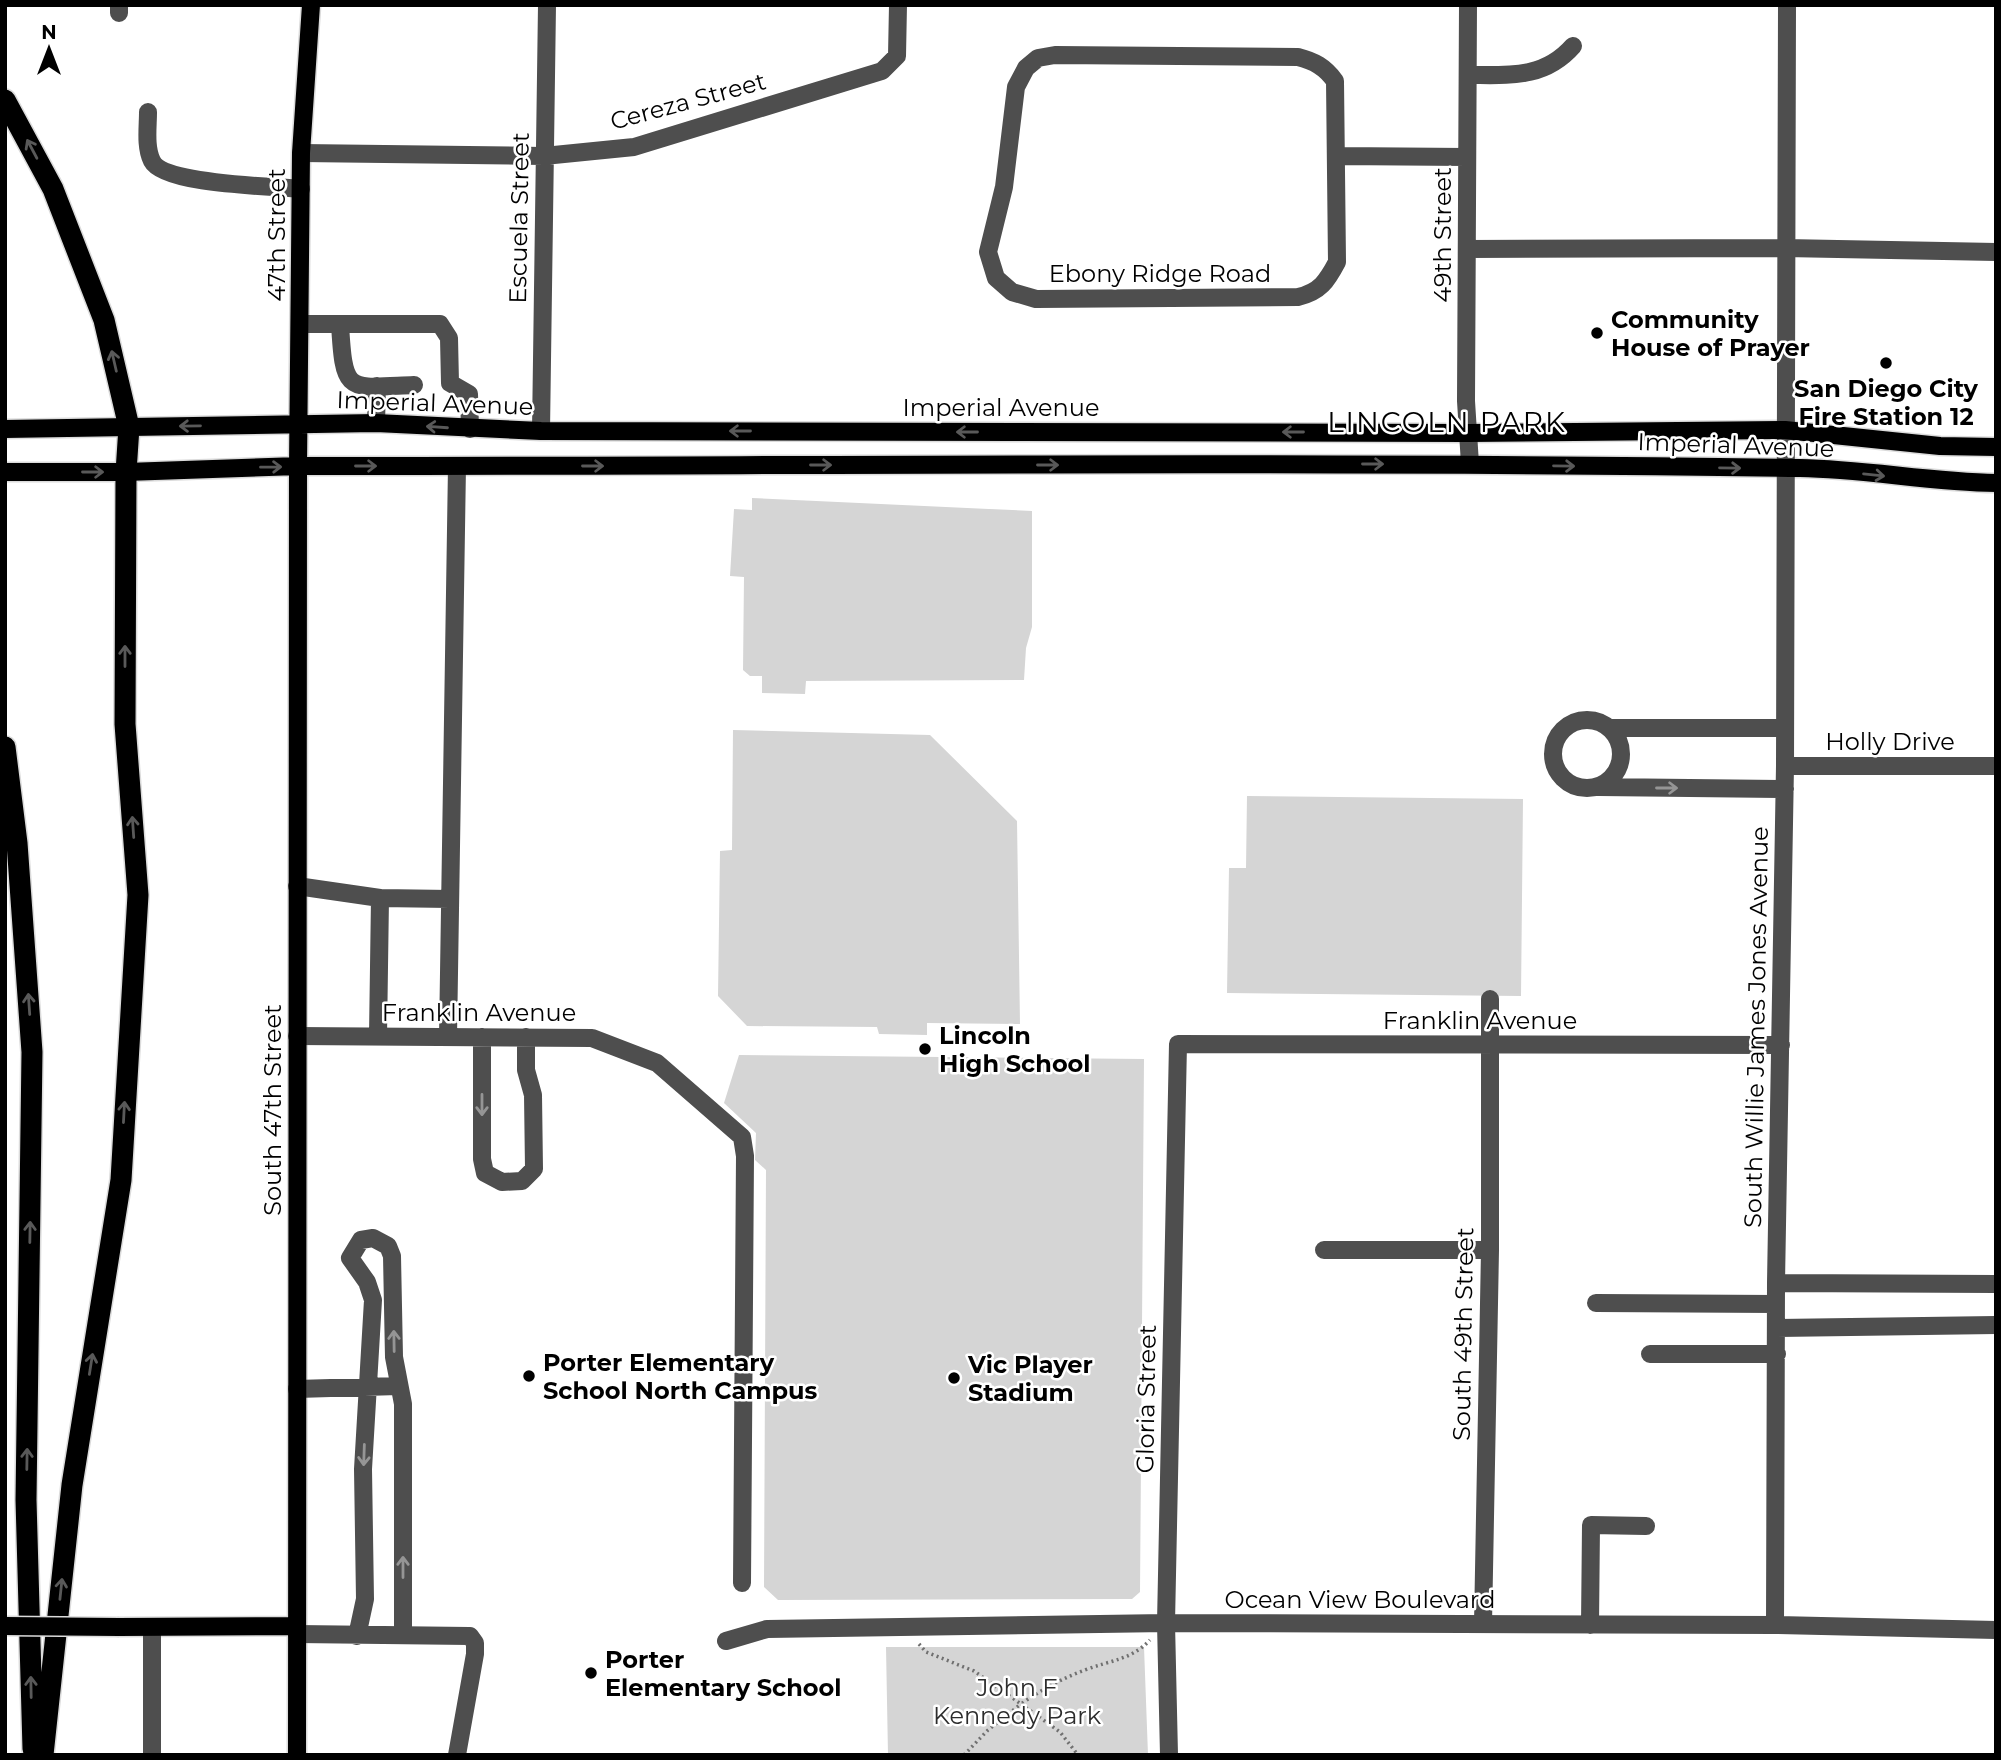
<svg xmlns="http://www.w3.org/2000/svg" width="2001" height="1760" font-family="Montserrat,sans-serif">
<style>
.green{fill:#d5d5d5}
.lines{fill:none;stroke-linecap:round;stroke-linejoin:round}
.major-casing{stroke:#dbdbdb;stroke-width:21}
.highway-casing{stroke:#dbdbdb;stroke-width:24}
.path{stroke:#707070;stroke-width:3.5;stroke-dasharray:2 3.5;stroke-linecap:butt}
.minor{stroke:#4e4e4e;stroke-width:18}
.major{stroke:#000;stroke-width:18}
.highway{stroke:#000;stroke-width:21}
.major-bridge-casing{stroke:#dbdbdb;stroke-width:21;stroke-linecap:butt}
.major-bridge{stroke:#000;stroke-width:18}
.oneway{stroke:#595959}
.oneway2{stroke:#959595}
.poi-dot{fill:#000;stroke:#fff;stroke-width:2.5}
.labels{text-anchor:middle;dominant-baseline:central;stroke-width:5;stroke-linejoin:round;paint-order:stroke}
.street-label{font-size:24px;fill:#000;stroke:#fff}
.poi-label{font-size:24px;font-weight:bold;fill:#000;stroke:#fff;text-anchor:start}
.park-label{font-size:24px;fill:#2c2c2c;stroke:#fff}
.quarter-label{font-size:28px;letter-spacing:2px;fill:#000;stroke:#fff}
</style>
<rect width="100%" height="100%" fill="#fff"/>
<path class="green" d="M752 498 1032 511V627L1026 648 1024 680 806 681 805 694 762 693V676H750L743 670 744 577 730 576 734 509 752 510Z
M733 730 930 735 1017 821 1020 1024 927 1023V1035L879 1034 877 1027 747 1026 718 996 720 851 732 850Z
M1247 796 1523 799 1521 996 1227 993 1229 868H1246Z
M739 1055 1144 1059 1140 1592 1132 1599 778 1600 764 1587 766 1170 755 1160 756 1133 724 1103Z
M886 1647H1144L1148 1755H888Z"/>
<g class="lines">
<g class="major-casing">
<path id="major" d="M5 429 376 423 541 431 1468 433 1785 430 1940 446 1996 447
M5 472H126L298 466C798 466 1299 461 1800 468 1865 469 1930 482 1996 483
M119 1627 297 1626
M297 1755 298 466 301 153 311 5"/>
</g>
<g class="highway-casing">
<path id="highway" d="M5 100 53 189 104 320 129 427 126 472 125 724 138 895 121 1180 72 1485 43 1755
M5 747 17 843 32 1052 26 1500 33 1749"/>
</g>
<path class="path" d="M919 1644 926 1652 974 1671 1021 1704C1041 1690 1063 1678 1085 1670 1111 1660 1131 1660 1150 1640
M964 1755 988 1730 1021 1704 1060 1732 1078 1755"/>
<path class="minor" d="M1468 5 1466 401 1470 464
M119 13V5
M1055 55 1298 57C1314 61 1325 67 1335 81L1337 262C1327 281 1320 292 1298 297L1036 299 1012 292 996 278 988 252 1004 187 1016 87 1026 68 1038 58Z
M1468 75C1509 75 1544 79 1573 46
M148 112C148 127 145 147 152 161 164 185 273 186 301 189
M301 153 544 156 634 147 882 71 897 56 898 5
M1337 156 1467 157
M1467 249 1785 248 1996 252
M300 324H440L449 338 450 383 469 394 470 429
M340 324C344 395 347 388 414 385
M376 423 377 386
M541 431 547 5
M1553 754a34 34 0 1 1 68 0a34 34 0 1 1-68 0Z
M1610 728H1785
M1785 766H1996
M1599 787 1785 789
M297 886 380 898 378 1036
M380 898 450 899
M297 1036 592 1038 657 1063 742 1137 745 1156 742 1583
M448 1037 457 466
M482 1037V1159L485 1173 502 1182 522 1181 534 1169 533 1095 526 1070V1037
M1324 1250H1490
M1776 1283 1996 1284
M1596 1303 1776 1304
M1776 1328 1996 1325
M1650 1354H1777
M297 1389 398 1386
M1483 1624 1490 1250V999
M1590 1625 1591 1525 1646 1526
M1775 1625 1776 1283 1785 766 1787 5
M297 1634 470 1636 475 1643V1654L457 1755
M357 1636 365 1599 363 1469 373 1300 367 1282 350 1258 361 1240 373 1238 388 1246 392 1256 394 1357 403 1404V1635
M726 1641 767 1629 1166 1623 1775 1625 1996 1630
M152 1755V1627
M1169 1755 1166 1623 1178 1044 1781 1045"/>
<use href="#major" class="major"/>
<use href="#highway" class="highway"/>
<g class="major-bridge-casing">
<path id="major-bridge" d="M5 1626 119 1627"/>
</g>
<use href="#major-bridge" class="major-bridge"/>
</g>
<defs><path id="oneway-shaft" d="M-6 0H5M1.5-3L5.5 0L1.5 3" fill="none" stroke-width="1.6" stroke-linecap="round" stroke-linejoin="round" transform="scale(1.75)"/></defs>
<g class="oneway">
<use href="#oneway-shaft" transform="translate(32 149) rotate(-118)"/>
<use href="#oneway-shaft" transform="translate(114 361) rotate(-103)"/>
<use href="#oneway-shaft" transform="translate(190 426) rotate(179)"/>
<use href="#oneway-shaft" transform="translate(437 427) rotate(-176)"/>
<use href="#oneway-shaft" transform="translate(740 431) rotate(-180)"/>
<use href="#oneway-shaft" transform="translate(967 432) rotate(-180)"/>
<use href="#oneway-shaft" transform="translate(1293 432) rotate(-180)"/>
<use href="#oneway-shaft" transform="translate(1373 464)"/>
<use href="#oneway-shaft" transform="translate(821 465)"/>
<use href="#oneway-shaft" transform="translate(1048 465)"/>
<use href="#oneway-shaft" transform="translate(366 466)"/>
<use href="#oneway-shaft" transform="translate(593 466)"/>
<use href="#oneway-shaft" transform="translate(1564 466) rotate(1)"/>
<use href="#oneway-shaft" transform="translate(271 467) rotate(-1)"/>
<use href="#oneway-shaft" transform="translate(1730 468) rotate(1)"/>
<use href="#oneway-shaft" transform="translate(93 472)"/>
<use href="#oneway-shaft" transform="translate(1874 475) rotate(6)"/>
<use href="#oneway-shaft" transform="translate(125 656) rotate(-90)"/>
<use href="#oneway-shaft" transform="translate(133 827) rotate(-94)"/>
<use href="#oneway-shaft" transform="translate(29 1004) rotate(-94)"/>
<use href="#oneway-shaft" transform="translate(124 1112) rotate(-87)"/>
<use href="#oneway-shaft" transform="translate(30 1232) rotate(-89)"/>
<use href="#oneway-shaft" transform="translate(91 1364) rotate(-81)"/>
<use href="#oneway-shaft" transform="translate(27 1459) rotate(-89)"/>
<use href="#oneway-shaft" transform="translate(61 1589) rotate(-84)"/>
<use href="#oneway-shaft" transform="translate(31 1687) rotate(-91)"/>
</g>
<g class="oneway2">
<use href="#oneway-shaft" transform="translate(1667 788)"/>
<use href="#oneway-shaft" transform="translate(482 1105) rotate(90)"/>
<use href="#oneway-shaft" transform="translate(394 1341) rotate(-91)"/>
<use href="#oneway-shaft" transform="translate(364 1455) rotate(92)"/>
<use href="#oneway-shaft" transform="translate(403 1567) rotate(-90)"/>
</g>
<g class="poi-dot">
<circle cx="1597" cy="333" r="7"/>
<circle cx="1886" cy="363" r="7"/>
<circle cx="925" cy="1049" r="7"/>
<circle cx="529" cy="1376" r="7"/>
<circle cx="954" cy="1378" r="7"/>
<circle cx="591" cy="1673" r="7"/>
</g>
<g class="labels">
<g class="street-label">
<text transform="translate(688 101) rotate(-15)">Cereza Street</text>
<text transform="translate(519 218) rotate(-89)">Escuela Street</text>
<text transform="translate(276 235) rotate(-90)">47th Street</text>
<text transform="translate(1442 235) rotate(-90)">49th Street</text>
<text x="1160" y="273">Ebony Ridge Road</text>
<text transform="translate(435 403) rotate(2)">Imperial Avenue</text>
<text x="1001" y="407">Imperial Avenue</text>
<text transform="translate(1736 445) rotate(2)">Imperial Avenue</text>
<text x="1890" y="741">Holly Drive</text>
<text x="479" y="1012">Franklin Avenue</text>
<text x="1480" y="1020">Franklin Avenue</text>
<text transform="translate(1756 1027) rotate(-89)">South Willie James Jones Avenue</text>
<text transform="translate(272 1110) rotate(-90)">South 47th Street</text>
<text transform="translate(1463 1334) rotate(-89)">South 49th Street</text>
<text transform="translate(1146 1399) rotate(-89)">Gloria Street</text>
<text x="1360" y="1599">Ocean View Boulevard</text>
</g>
<g class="poi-label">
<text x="1611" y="319">Community<tspan x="1611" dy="28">House of Prayer</tspan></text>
<text x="1886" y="388" text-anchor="middle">San Diego City<tspan x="1886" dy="28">Fire Station 12</tspan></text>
<text x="939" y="1035">Lincoln<tspan x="939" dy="28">High School</tspan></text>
<text x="543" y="1362">Porter Elementary<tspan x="543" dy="28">School North Campus</tspan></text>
<text x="968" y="1364">Vic Player<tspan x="968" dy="28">Stadium</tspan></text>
<text x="605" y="1659">Porter<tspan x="605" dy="28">Elementary School</tspan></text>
</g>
<g class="park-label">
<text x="1017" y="1687">John F<tspan x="1017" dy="28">Kennedy Park</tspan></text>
</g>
<g class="quarter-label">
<text x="1447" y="422">LINCOLN PARK</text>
</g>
</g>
<rect width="2001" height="1760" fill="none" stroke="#000000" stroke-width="14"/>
<g transform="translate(49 49)" stroke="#ffffff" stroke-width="5" paint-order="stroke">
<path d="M0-5L12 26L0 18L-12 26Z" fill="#000000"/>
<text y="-10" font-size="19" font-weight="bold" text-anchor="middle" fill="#000000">N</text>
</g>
</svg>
